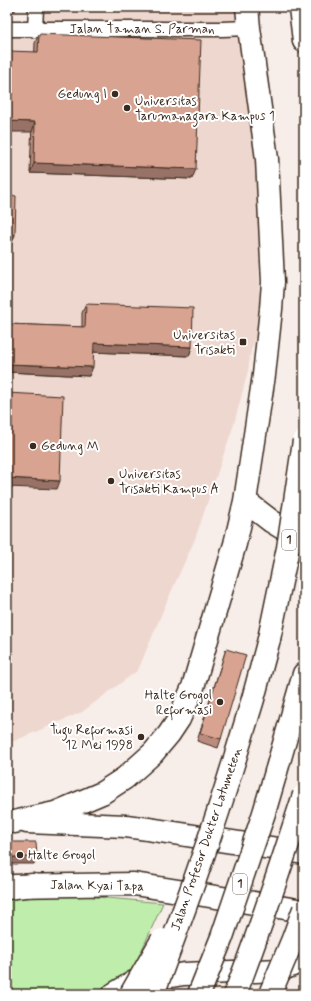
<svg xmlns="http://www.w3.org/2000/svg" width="311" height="1001" font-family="Mynerve,sans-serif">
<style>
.built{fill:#eed7cf}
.green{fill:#beedac;stroke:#7c8c65}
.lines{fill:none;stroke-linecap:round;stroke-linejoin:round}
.street-casing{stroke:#3b2a1e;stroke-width:17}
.primary-casing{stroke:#3b2a1e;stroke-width:25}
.highway-casing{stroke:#3b2a1e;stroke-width:25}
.street{stroke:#fff;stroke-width:14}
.primary{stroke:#fff;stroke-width:22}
.highway{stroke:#fff;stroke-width:22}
.highway-bridge-casing{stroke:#3b2a1e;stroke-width:25;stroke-linecap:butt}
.highway-bridge{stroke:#fff;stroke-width:22}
.wall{fill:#bb8c7d;stroke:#3b2a1e}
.shaded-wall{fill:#987266;stroke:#3b2a1e}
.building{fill:#d9a391;stroke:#3b2a1e}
.poi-dot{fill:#3b2a1e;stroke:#fff;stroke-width:1.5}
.labels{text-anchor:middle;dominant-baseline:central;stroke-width:4;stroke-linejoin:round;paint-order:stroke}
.shield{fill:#fff;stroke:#766a62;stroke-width:1}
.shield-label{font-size:12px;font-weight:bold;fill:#3b2a1e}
.street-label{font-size:13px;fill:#3b2a1e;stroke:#fff}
.poi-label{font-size:13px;fill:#3b2a1e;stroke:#fff;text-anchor:end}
</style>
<rect width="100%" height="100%" fill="#f7ede9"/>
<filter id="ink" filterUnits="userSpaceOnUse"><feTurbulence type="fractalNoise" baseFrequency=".025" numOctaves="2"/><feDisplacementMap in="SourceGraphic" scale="8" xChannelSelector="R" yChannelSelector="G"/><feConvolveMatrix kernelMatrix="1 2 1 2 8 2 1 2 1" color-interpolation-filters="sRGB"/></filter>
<g filter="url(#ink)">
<path class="built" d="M44 7H238L260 148 259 322 250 355 248 371 234 424 195 539 167 601 138 670 82 712 7 744V25H44Z"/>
<path class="green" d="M7 889 163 903 122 994H7Z"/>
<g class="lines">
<g class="street-casing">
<path id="street" d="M7 29H222L249 28
M35 30 36 7"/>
</g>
<g class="primary-casing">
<path id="primary" d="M27 822 126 826 148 829 304 853
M13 886 134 884 304 911"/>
</g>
<g class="highway-casing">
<path id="highway" d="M300 7 304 41
M245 501 271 521 304 541
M235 758 253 699 269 639
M276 772 304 674
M14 822 55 813 102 793 125 778 153 753 169 734 179 719 193 687 235 544 245 501 264 375 271 309 273 282 267 159 249 28 247 7
M7 888 33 885
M114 994 134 982 184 974 281 970 304 960"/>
</g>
<use href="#street" class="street"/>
<use href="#primary" class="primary"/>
<use href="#highway" class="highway"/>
<g class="highway-bridge-casing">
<path id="highway-bridge" d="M269 639 288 548 304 441
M131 994 162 940
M153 994C182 916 211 838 235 758
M199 994 222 937 264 813 276 772
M235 994C261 929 282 862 304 795
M270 994 293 939 304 909"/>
</g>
<use href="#highway-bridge" class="highway-bridge"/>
</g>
<path class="wall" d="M39 34 192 179 30 173 35 43Z
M86 304 192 347 189 356 93 352 89 376 7 372V324L82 327V313Z
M226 649 221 739 218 748 197 741Z"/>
<path class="shaded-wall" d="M7 7H16L15 11H7Z
M7 121 35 122 32 132H7Z
M34 163 196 169 192 179 30 173Z
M7 234 15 235 11 245H7Z
M94 343 192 347 189 356 91 352Z
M7 364 93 367 89 376 7 372Z
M7 478 60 481 57 489 7 487Z
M7 857H37L34 864H7Z"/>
<path class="building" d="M39 34 201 40 196 169 34 163 35 122 7 121V51L38 52Z
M7 195 16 196 15 235 7 234Z
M86 304 193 308 192 347 94 343 93 367 7 364V324L85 327Z
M7 393 63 396 60 481 7 478Z
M226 649 246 655 221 739 200 733Z
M7 842H36L37 857H7Z"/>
</g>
<g class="poi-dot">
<circle cx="115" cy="94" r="4"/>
<circle cx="127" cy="108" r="4"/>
<rect x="239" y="338" width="8" height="8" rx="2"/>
<circle cx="33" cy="446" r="4"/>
<circle cx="111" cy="481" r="4"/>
<circle cx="220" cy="702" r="4"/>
<circle cx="141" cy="737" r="4"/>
<circle cx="20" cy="855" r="4"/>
</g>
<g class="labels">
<g class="shield">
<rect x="282" y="530" width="14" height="20" rx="3"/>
<rect x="233" y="874" width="14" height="20" rx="3"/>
</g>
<g class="shield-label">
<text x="289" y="540">1</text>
<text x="240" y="884">1</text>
</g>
<g class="street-label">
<text x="142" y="29">Jalan Taman S. Parman</text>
<text transform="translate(207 839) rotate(-71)">Jalan Profesor Dokter Latumeten</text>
<text transform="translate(97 886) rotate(1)">Jalan Kyai Tapa</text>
</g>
<g class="poi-label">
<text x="107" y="94">Gedung I</text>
<text x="135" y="101" text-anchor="start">Universitas<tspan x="135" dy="15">Tarumanagara Kampus 1</tspan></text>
<text x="235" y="335">Universitas<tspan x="235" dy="15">Trisakti</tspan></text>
<text x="41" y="446" text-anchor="start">Gedung M</text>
<text x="119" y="474" text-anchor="start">Universitas<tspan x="119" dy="15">Trisakti Kampus A</tspan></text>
<text x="212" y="695">Halte Grogol<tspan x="212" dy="15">Reformasi</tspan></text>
<text x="133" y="730">Tugu Reformasi<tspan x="133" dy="15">12 Mei 1998</tspan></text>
<text x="28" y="855" text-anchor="start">Halte Grogol</text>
</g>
</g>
<rect width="311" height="1001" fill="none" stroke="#fff" stroke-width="24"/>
<rect x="12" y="12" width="287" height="977" fill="none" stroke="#3b2a1e" stroke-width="1.5" filter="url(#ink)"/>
</svg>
